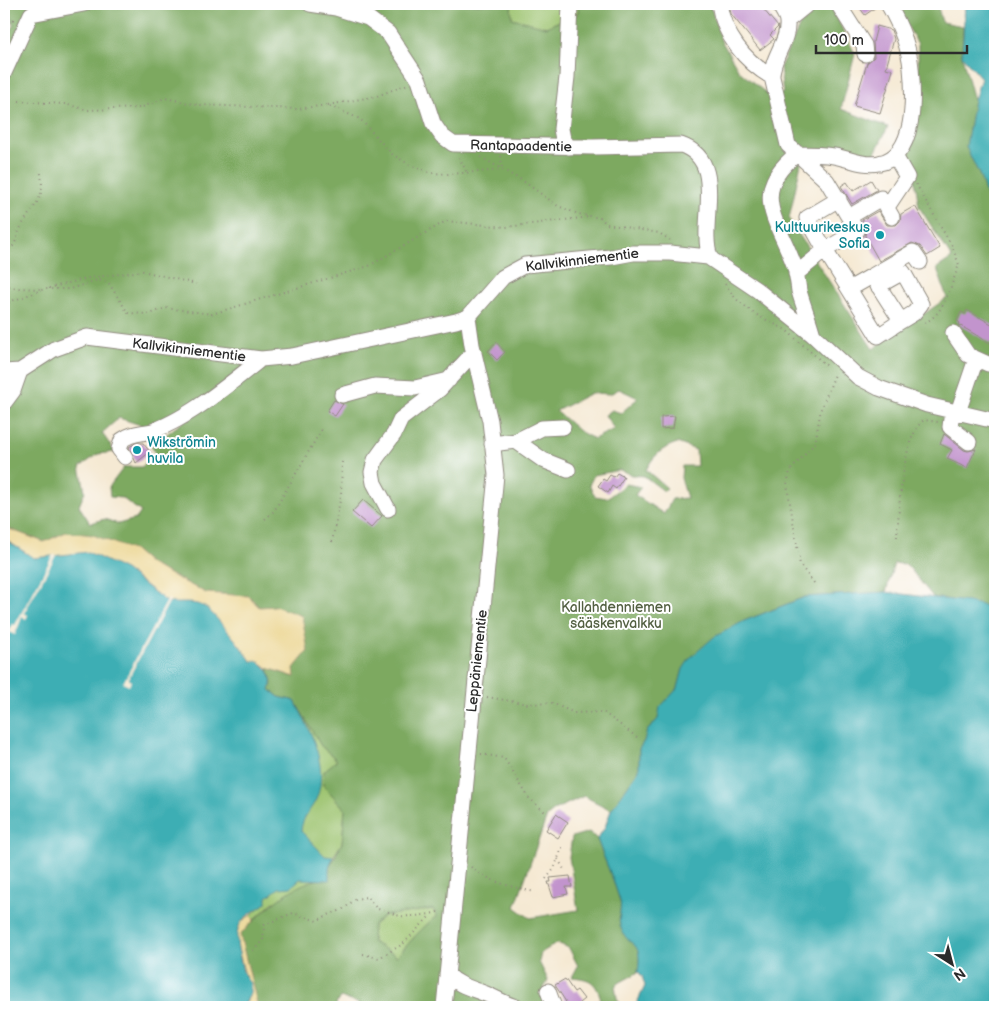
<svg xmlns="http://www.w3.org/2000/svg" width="999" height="1011" font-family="'Balsamiq Sans',sans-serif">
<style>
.green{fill:#9cc36e;stroke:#64774c}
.forest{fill:#7da961;stroke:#546a46;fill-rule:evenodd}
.sand{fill:#eeda9e;stroke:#8c8264}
.water{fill:#3caeb4;stroke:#346c70}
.pier{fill:#f5e9d3}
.building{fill:#c294cd}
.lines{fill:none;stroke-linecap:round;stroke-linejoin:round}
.minor-casing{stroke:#908a7f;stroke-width:17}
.path{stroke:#908a7f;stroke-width:2;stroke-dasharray:1 4;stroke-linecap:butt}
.minor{stroke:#fff;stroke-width:15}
.culture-dot{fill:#0f9aa8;stroke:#fff;stroke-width:2}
.labels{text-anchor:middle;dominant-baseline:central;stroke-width:4;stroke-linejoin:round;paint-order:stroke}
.street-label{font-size:14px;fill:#2b2b2b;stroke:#fff}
.culture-label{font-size:14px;fill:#0d838f;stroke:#fff;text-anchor:end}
.park-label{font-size:14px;fill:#536042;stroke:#fff}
</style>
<rect width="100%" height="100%" fill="#fff"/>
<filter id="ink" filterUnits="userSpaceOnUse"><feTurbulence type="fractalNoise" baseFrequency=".02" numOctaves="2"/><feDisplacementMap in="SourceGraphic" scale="10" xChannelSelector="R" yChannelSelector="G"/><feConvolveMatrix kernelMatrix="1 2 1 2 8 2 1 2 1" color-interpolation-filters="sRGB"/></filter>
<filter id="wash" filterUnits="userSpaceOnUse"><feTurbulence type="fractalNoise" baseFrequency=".0096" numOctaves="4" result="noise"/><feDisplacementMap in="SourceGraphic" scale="20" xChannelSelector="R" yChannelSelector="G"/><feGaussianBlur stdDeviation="1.12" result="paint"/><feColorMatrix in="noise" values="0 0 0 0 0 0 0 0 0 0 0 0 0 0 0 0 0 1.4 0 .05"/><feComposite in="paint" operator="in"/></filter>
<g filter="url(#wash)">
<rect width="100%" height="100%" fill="#f5e9d3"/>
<path class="green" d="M511 4H579L578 13 546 27 512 18Z
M268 668 272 683 295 701 321 746 337 760 324 771 323 785 345 809 342 843 333 857 329 880 272 903 254 920 251 915 261 906Z
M433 909 437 917C421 927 410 943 397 956L372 942 373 925 383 916Z"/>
<path class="forest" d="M8 4H511L512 18 546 27 578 13 579 4H710L721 40 739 71 771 97 783 93 780 67 800 25 824 4H830L855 54 841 109 888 127 874 155 803 153 789 219 873 349 947 298 937 268 952 258 919 207 914 174 905 157 911 142 919 108 918 44 894 4H937L942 22 963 26 962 56 974 100 966 147 980 176 995 224V608L933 597 907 565 894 563 886 592 805 597 744 621 683 669 678 688 661 707 658 719 647 731 644 741 639 749V770L611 810 584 796 556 809 547 816 515 907 530 918 578 910 569 857 572 837 589 832 597 839C604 859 614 880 620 901 622 910 617 919 621 928 630 950 643 937 638 972 630 978 622 980 615 986L617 998 622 1007H585L583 1006 601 999C595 981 591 979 572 977L578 966 569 948 557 943 541 953 539 962 548 980 542 992 548 1004 537 1007H369L340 997 336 1004 338 1007H258L240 935C261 913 297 877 328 879L329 868 342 843 345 809 323 785 324 771 337 760 321 746 295 701 279 697 270 690 272 683 268 668 294 677V668L308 651 275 606 259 607 249 596 206 593 150 564 135 551 66 532 44 542 4 527V381L6 380V368L4 366V33L14 27ZM619 389 638 398 621 413 612 410 605 415 614 429 594 439 579 431 556 411 591 393 610 394ZM119 418 147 427 188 418 151 446 155 452 142 467H124L109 487 110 497 122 498 141 512 136 519 118 524 105 519 90 523 79 506 85 491 80 467 98 454 115 452 102 433ZM677 443 696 450 697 466H682L681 478 687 498 672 499 664 514 635 495 641 487 626 484 607 498 595 496 589 485 594 475 620 470 632 475 644 476 664 491 667 488 646 470C653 456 662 448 677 443ZM433 909 437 917C421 927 410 943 397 956L372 942 373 925 384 916Z"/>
<path class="sand" d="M4 527 44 542 66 532 93 535 135 551 150 564 206 593 249 596 259 607 275 606 302 616 308 651 294 668 295 677 268 668 258 661 251 662 175 604 167 602 131 574 58 557 34 558 4 539Z
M251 915 254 920 240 935 258 1007H243L250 994 235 937 240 922Z"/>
<path class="water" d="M965 4H995V224L980 176 966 147 974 100 981 78 962 56Z
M4 539 34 558 88 552 125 570 167 602C179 605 193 600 205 607 212 611 247 653 251 661H258C268 668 274 677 270 690L279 697 295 701C309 728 329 765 317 797 312 810 302 816 301 831L325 856 333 857 329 868V880L300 879 291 887 279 888 267 897V903C239 919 232 926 240 958 242 968 243 976 250 983V994L243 1007H4Z
M886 592 968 602 995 608V1007H635L645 986 642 976 638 972C643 937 629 950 621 928 617 919 622 910 620 901 614 880 604 859 597 839L605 827 611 810 639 770V749L644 741 647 731 658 719 660 707 678 688 683 669 690 658 714 637 744 621 805 597Z"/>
<path class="pier" d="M53 555H56L24 613 28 615 26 619 22 617 15 635 9 632 13 624 15 625Z
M168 599 170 600 128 679 131 681 129 686 123 683Z"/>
<g id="blocks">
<path class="building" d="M729 4H759L778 27 770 35 774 39 760 50 731 14Z
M857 4H879V5L865 15Z
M877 26 891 30 894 39 886 68 893 70 880 113 854 106 867 63 874 57 873 42Z
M871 180 877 190 852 204 841 186 847 182 853 191Z
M915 206 940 248 927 256 920 246 912 243 879 261 865 236 866 230 862 220 878 211 887 225H896L900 221 901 214Z
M967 310 995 326V346L959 325 960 323 957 321 961 312 965 314Z
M496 342 505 352 497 360 488 351Z
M334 400 343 404 335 416 327 411Z
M675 416 673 428 661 429V417Z
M944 434 964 450 968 451 976 449 967 468 947 459 952 450 940 444Z
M136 443H143L150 452 136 463 129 447Z
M617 473 624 477 616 489 612 486 608 493 598 486 603 479 606 481 610 475 614 477Z
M363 500 382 516 371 528 352 512Z
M556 814 568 822 558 838 546 830Z
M570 876 572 887H566L568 894 553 897 548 882H551L550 878Z
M565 979 574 992 577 990 584 999 579 1003 582 1007H563L566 1002 555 985Z"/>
</g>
</g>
<g filter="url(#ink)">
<use href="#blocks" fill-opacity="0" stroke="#908a7f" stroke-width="1"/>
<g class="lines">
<g class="minor-casing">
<path id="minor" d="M310 4 336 8 368 18 388 33 419 80 433 123 442 136 453 144 594 147 681 145C728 161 698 223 710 257
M719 4C724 35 744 61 772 77
M779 4C781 9 787 16 787 22 789 41 771 58 772 77L788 145 827 181 857 231 825 250 878 336 901 321 872 276 849 289
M838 4 864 45 865 54
M787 21 808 4
M4 73 31 14 84 4
M569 147 563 139 561 129 567 77 570 4
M887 207 907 177 895 156
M849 217 881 198 892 217
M796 274 825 250 807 218 839 199
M872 276 913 252 920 262
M878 286 903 272 921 304 914 313 901 321
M953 333 968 355 988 364
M813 335C809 320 803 305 799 291 798 283 797 275 795 268 781 224 746 193 797 154 809 154 822 154 834 156 850 159 863 166 879 163 916 157 914 97 911 68 909 46 899 23 888 4
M4 372 20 371 54 349 87 337 261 359 292 356 456 321 468 317 503 277 525 265 611 257 633 253H670L708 257 757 290 813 335 858 377 879 388 927 405 995 421
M342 395 375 386 415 388 449 380
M4 403 13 391 20 371
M952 411 950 427 969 442
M958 412 976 359
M516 441 543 460 568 470
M492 444 516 441 542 428 563 427
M125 457 119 449 122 440C132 432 143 434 155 430 190 417 231 383 261 359
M388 509 374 483 372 472 375 460 394 434 401 419 440 389 474 352
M447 974C459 986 471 988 486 994 496 998 505 1004 516 1007
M548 991 554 1007
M444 1007 496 475 490 421 472 345 468 317"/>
</g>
<path class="path" d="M4 24 15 19
M4 100 64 104 89 110 140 108 165 98 198 105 255 107 297 109 327 105 360 119 392 154 410 165 431 173 449 174 503 170 523 181 558 206 578 214 600 218 607 224 659 233 670 240
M328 105 377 96 408 84
M501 156 502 169
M459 157 467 173
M481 157 503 170
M916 184 953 248 959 265C951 284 944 317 923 323
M4 251C18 248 15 237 21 227 33 204 47 201 40 169
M725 284 736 299 755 314 786 330 828 367
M4 285 16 288 42 289
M49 288 88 278 143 271 196 284
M4 304 44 289H70L97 280 108 282 128 313 150 314 165 308 212 314 369 266 446 221 506 227 590 217
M265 519 274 511 323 427
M897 537C899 510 902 436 924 420L938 422
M332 542 341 495 342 460
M814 583 800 565 787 484 790 471 815 443 821 409 836 372
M487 697 528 704 552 703 574 713 603 712 638 738
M481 754 504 758 529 798 545 812
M558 859 565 871
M471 867C489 882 512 887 535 892
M546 879 554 869 563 845
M253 951 263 940 264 925 293 913 317 921C325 916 330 914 339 911 353 905 348 899 368 897L377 909C386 910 395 915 400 916 411 917 431 915 440 911
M363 954 379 958 403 944 430 916"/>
<use href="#minor" class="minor"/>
</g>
</g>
<g class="culture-dot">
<circle cx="880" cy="235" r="5"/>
<circle cx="137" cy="450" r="5"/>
</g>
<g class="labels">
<g class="street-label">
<text transform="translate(521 146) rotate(1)">Rantapaadentie</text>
<text transform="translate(582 260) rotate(-7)">Kallvikinniementie</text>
<text transform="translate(189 350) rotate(7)">Kallvikinniementie</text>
<text transform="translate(477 661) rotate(-84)">Leppäniementie</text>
</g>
<g class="culture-label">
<text x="870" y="227">Kulttuurikeskus<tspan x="870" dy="16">Sofia</tspan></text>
<text x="147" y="442" text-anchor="start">Wikströmin<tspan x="147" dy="16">huvila</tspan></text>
</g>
<g class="park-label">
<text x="616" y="607">Kallahdenniemen<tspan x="616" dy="16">sääskenvalkku</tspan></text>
</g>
</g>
<rect width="999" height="1011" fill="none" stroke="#fff" stroke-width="20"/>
<g transform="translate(952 964) rotate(144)" stroke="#ffffff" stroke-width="4" paint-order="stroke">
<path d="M0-4L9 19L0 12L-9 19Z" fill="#2b2b2b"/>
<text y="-8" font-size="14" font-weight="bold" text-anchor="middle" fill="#2b2b2b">N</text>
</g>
<path d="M816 45v8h151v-8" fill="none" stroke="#2b2b2b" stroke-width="2.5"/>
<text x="824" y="45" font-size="15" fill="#2b2b2b" stroke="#ffffff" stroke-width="4" paint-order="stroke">100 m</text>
</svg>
